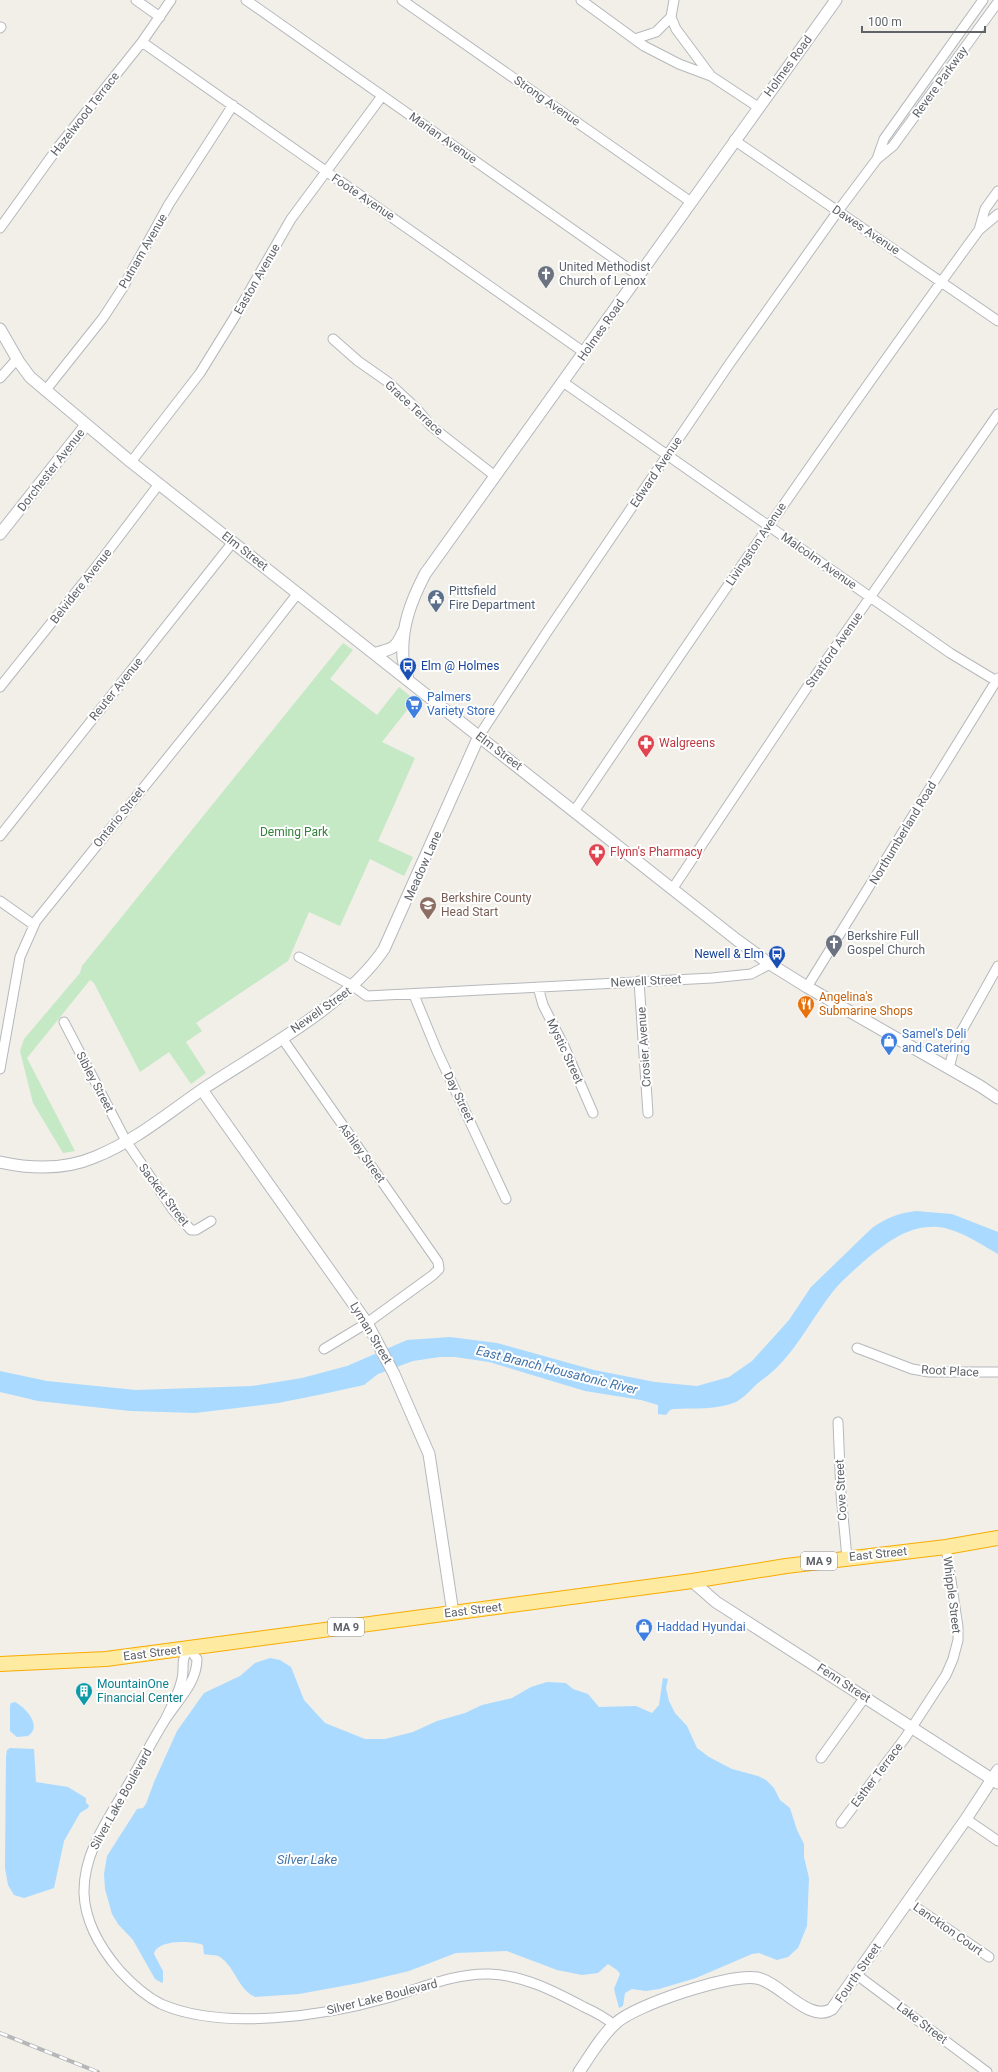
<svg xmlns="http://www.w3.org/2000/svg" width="998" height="2072" font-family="Roboto,sans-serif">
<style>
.green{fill:#c5e8c5}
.water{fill:#aadaff}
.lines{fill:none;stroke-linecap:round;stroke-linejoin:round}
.minor-casing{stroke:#b5b8bc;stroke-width:11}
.tertiary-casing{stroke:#b5b8bc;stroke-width:13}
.trunk-casing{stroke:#f9ab00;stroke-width:16}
.minor{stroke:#fff;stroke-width:9}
.tertiary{stroke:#fff;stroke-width:11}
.trunk{stroke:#feeaa1;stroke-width:14}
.rail-casing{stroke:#b6b7b8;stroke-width:4}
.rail{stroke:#fff;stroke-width:2.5;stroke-dasharray:8;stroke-linecap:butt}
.labels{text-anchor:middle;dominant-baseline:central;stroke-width:4;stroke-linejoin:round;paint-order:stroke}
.shield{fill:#fff;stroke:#8f9295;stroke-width:1}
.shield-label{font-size:11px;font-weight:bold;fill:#5f6368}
.street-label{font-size:12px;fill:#5f6368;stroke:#fff}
.worship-label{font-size:12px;fill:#5b616d;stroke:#fff;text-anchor:start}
.service-label{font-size:12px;fill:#4e5e75;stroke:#fff;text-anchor:start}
.transit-label{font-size:12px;fill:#164399;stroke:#fff;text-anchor:start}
.shop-label{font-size:12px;fill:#366cbe;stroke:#fff;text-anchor:start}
.health-label{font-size:12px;fill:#be3a42;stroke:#fff;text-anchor:start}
.park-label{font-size:12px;fill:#348238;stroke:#fff}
.education-label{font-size:12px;fill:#785e54;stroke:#fff;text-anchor:start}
.food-label{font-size:12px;fill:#c56008;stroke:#fff;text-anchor:start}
.culture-label{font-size:12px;fill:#0d838f;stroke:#fff;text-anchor:start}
.water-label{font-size:13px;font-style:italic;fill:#4174aa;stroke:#fff}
</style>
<rect width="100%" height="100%" fill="#f1efe8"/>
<path class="green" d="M343 643 353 650 330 679 377 715 399 687 415 700 382 742 415 758 378 841 413 857 404 876 370 859 340 926 309 912 288 961 196 1023 202 1031 186 1042 206 1073 191 1084 169 1052 140 1072 94 983 90 980 27 1058 75 1151 63 1153 33 1103 20 1051 24 1039 80 973 82 966Z"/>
<path class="water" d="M916 1211 952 1214 998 1232V1254C980 1244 959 1229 938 1227 907 1225 885 1244 863 1262 852 1272 840 1282 831 1294 808 1324 793 1358 762 1380 752 1387 747 1396 736 1402 718 1410 693 1408 673 1409L670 1410 666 1415 658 1414V1405L641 1400 585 1391 489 1362 455 1357H440L413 1361 378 1374 364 1385 323 1394 278 1403 195 1413 130 1411 38 1401 0 1392V1371L47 1381 136 1390 252 1386 302 1378 347 1366 407 1340 450 1337 497 1343 594 1370 655 1382 697 1386 729 1377 752 1361 789 1320 811 1287 872 1228C886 1218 899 1213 916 1211Z
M270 1658 280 1660 291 1667 304 1700 325 1723 365 1739H385L413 1732 437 1721 465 1713 482 1705 512 1698 531 1687 547 1682 566 1683 573 1689 588 1694 599 1707 636 1706 652 1713 659 1705 663 1678 668 1679 666 1688 669 1701 675 1713 687 1726 697 1748 709 1757 732 1769 758 1776 766 1780 774 1788 780 1800 790 1808 797 1830 804 1844V1857L809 1878 807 1926 798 1948 788 1957 777 1960 759 1953 752 1954 696 1978 659 1989 646 1991 632 1989 625 1993 623 2006 619 2008 614 1989 620 1974 617 1970 608 1964 598 1973 582 1975 557 1970 507 1951 456 1953 409 1971 359 1983 299 1994 255 1997C238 1989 235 1967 220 1957 215 1954 209 1956 204 1954L203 1945C193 1941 157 1939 154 1954L163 1971V1982L162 1983 155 1979 133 1940 118 1924 112 1914 105 1889 104 1874 107 1856 137 1809 143 1808 146 1804 154 1782 177 1731 204 1693 240 1676 255 1663Z
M15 1702C25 1707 43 1726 28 1736L17 1737 10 1731V1706L11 1703Z
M10 1748 34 1749 36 1782 68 1787 86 1798V1803L89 1805 88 1808 80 1813 64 1841 54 1888 24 1898 14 1895 8 1885 5 1868 6 1756 7 1750Z"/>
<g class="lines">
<g class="minor-casing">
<path id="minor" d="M136 0 160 17
M246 0 639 276
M402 0 691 202
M581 0 644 46 679 64 711 76
M674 0 671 17 676 29 711 76 758 107
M0 28 1 27
M635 39 656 32 671 17
M142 42 585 353
M734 140 998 321
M877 159 884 139 983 0
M0 228 59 146 142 42 171 0
M979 230 985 209 998 191
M333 339 358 361 388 382 416 408 431 426 495 476
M0 378 17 359
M563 382 950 653 998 682
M45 391 103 318 122 289 169 204 233 105
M131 462 200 373 234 318 291 219 382 96
M0 687 96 567 159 484
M479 736 547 632 730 363 838 211 877 159 893 146 998 2
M575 810C707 615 840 420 979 230L998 214
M0 836 233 542
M673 888 806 689 998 414
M0 901 34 925
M299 957 353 986 367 996 712 978 751 974 770 964
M639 981 648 1113
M538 987 543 1005 564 1046 593 1113
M807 987 998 678
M414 995 437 1051 506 1199
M64 1022 126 1141 173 1210 191 1230H196L211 1221
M282 1038 438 1262 439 1269 433 1275 367 1323 324 1349
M949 1068 956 1041 998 966
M0 1069 20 957 36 921 227 684 298 593
M857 1348 912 1369 929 1372H998
M838 1422 841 1494 847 1558
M165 1720C171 1707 179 1693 182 1679 185 1664 180 1664 188 1648L197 1659C197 1683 177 1701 165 1720 153 1739 143 1759 132 1778 112 1814 83 1850 84 1893 85 1923 101 1949 120 1971 132 1984 145 1996 161 2004 223 2031 324 2016 387 1998 419 1989 454 1973 489 1974 523 1975 554 1991 584 2007 595 2012 605 2017 614 2025
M821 1758 865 1697
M966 1819 998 1841
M841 1823 905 1738 946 1675 953 1659 958 1640V1627L946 1547
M908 1902 989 1957
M857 1975 987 2072"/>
</g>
<g class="tertiary-casing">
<path id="tertiary" d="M0 329 19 362 30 377 131 462 737 940 770 964 807 987 980 1086 998 1098
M0 534 86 425
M376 653C393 649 396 648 403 632
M408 679C406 672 404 665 403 658 401 627 411 601 425 574L836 0
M202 1090 367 1323 394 1374 429 1454 453 1613
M0 1162C32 1169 65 1170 95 1157 135 1141 168 1113 203 1089 260 1051 346 1006 384 949L479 736
M692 1581 716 1602 998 1783
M579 2072C590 2056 601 2036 616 2023 635 2005 731 1973 757 1978 780 1982 809 2024 832 2009L966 1819 998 1770"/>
</g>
<g class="trunk-casing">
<path id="trunk" d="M0 1664 106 1659 692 1581 786 1566 946 1547 998 1538"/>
</g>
<use href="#minor" class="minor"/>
<use href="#tertiary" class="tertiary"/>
<use href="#trunk" class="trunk"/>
<g class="rail-casing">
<path id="rail" d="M0 2033 98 2072"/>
</g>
<use href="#rail" class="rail"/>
</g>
<defs>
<g id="church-pin" transform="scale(0.9)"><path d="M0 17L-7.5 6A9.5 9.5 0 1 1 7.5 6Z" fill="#6b7280" stroke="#fff"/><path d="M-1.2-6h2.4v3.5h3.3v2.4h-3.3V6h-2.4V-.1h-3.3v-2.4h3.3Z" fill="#fff"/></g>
<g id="civic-pin" transform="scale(0.9)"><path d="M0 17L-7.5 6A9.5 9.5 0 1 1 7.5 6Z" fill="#5c6f8a" stroke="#fff"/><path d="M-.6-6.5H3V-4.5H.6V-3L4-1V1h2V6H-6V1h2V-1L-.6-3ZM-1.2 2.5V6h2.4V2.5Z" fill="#fff"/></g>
<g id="bus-pin" transform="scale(0.9)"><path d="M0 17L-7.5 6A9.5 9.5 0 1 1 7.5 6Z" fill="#1a4fb4" stroke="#fff"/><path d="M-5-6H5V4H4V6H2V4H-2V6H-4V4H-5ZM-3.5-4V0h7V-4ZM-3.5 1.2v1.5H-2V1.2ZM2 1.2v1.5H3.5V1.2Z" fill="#fff"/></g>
<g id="supermarket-pin" transform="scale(0.9)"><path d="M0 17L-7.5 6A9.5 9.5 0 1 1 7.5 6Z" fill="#3f7fe0" stroke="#fff"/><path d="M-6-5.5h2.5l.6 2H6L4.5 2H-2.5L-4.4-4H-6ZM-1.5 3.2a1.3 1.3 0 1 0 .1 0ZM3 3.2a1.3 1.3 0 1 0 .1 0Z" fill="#fff"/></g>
<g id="pharmacy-pin" transform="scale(0.9)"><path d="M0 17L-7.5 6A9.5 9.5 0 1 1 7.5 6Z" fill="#e0444e" stroke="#fff"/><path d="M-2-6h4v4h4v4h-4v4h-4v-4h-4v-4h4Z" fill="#fff"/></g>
<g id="school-pin" transform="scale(0.9)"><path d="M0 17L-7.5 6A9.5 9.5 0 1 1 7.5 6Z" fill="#8d6e63" stroke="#fff"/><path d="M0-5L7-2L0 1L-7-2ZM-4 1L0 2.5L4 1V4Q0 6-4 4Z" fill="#fff"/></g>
<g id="restaurant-pin" transform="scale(0.9)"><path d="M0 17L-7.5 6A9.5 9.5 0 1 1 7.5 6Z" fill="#e8710a" stroke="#fff"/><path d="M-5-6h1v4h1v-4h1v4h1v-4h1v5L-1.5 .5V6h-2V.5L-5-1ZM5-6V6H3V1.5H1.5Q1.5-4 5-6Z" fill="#fff"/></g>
<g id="shop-pin" transform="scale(0.9)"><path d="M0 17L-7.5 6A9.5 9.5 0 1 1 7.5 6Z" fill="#3f7fe0" stroke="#fff"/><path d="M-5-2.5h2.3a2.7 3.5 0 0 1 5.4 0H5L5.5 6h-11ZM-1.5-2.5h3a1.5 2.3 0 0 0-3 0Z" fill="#fff"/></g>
<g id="building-pin" transform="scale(0.9)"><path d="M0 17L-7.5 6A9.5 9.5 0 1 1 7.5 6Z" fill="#0f9aa8" stroke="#fff"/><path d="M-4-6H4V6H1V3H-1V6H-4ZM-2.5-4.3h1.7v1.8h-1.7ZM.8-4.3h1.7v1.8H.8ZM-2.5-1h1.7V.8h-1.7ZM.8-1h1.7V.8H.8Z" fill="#fff"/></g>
</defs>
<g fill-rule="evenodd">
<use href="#church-pin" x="546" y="274"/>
<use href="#civic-pin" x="436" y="598"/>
<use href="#bus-pin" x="408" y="666"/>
<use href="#supermarket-pin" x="414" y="704"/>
<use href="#pharmacy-pin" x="646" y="743"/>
<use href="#pharmacy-pin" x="597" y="852"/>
<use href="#school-pin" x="428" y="905"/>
<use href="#church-pin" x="834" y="943"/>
<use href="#bus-pin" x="777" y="954"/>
<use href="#restaurant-pin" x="806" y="1004"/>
<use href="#shop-pin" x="889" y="1041"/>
<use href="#shop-pin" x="644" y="1627"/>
<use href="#building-pin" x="84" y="1691"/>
</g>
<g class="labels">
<g class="shield">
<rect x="801" y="1552" width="36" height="18" rx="3"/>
<rect x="328" y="1618" width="36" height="18" rx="3"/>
</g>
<g class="shield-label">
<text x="819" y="1561">MA 9</text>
<text x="346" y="1627">MA 9</text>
</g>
<g class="street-label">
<text transform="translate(788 66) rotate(-54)">Holmes Road</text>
<text transform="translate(940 82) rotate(-54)">Revere Parkway</text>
<text transform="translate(547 101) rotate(35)">Strong Avenue</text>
<text transform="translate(85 114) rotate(-52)">Hazelwood Terrace</text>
<text transform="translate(443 138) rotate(35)">Marian Avenue</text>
<text transform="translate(363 197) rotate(34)">Foote Avenue</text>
<text transform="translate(866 230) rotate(34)">Dawes Avenue</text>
<text transform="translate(143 251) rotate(-60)">Putnam Avenue</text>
<text transform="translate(257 279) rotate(-60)">Easton Avenue</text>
<text transform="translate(601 330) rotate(-55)">Holmes Road</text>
<text transform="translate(414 408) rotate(43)">Grace Terrace</text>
<text transform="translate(51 470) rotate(-52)">Dorchester Avenue</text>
<text transform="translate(656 472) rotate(-56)">Edward Avenue</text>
<text transform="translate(756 544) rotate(-56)">Livingston Avenue</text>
<text transform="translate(245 551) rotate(38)">Elm Street</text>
<text transform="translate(819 561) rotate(35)">Malcolm Avenue</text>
<text transform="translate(81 586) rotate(-52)">Belvidere Avenue</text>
<text transform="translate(834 650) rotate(-55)">Stratford Avenue</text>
<text transform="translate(116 689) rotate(-51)">Reuter Avenue</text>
<text transform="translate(499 751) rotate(37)">Elm Street</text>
<text transform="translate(119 817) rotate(-51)">Ontario Street</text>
<text transform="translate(903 833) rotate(-59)">Northumberland Road</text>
<text transform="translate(423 866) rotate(-66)">Meadow Lane</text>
<text transform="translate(646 981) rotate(-3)">Newell Street</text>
<text transform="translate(321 1010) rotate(-35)">Newell Street</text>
<text transform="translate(644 1047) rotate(-94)">Crosier Avenue</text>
<text transform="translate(565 1051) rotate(65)">Mystic Street</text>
<text transform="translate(95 1082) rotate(62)">Sibley Street</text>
<text transform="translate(459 1097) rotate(64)">Day Street</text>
<text transform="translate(362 1153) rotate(54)">Ashley Street</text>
<text transform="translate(164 1195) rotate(53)">Sackett Street</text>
<text transform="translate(371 1333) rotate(59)">Lyman Street</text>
<text transform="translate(950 1371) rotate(3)">Root Place</text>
<text transform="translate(841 1490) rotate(-93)">Cove Street</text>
<text transform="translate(878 1554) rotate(-6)">East Street</text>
<text transform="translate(952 1595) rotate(83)">Whipple Street</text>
<text transform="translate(473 1610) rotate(-7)">East Street</text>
<text transform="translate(152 1653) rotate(-7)">East Street</text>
<text transform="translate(844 1683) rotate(33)">Fenn Street</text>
<text transform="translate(877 1775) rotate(-53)">Esther Terrace</text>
<text transform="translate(121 1799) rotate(-61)">Silver Lake Boulevard</text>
<text transform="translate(948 1929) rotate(35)">Lanckton Court</text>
<text transform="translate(858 1973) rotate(-55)">Fourth Street</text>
<text transform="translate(382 1997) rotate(-14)">Silver Lake Boulevard</text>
<text transform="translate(922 2023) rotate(37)">Lake Street</text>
</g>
<g class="worship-label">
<text x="559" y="267">United Methodist<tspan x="559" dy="14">Church of Lenox</tspan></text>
<text x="847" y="936">Berkshire Full<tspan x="847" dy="14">Gospel Church</tspan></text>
</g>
<g class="service-label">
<text x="449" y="591">Pittsfield<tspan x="449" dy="14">Fire Department</tspan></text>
</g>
<g class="transit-label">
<text x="421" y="666">Elm @ Holmes</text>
<text x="764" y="954" text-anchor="end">Newell &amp; Elm</text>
</g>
<g class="shop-label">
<text x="427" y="697">Palmers<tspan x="427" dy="14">Variety Store</tspan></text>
<text x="902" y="1034">Samel's Deli<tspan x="902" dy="14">and Catering</tspan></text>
<text x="657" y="1627">Haddad Hyundai</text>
</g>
<g class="health-label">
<text x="659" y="743">Walgreens</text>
<text x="610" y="852">Flynn's Pharmacy</text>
</g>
<g class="park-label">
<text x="294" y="832">Deming Park</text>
</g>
<g class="education-label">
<text x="441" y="898">Berkshire County<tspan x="441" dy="14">Head Start</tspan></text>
</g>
<g class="food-label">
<text x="819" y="997">Angelina's<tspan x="819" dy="14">Submarine Shops</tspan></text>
</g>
<g class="culture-label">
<text x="97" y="1684">MountainOne<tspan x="97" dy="14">Financial Center</tspan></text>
</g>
<g class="water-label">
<text transform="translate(557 1370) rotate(14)">East Branch Housatonic River</text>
<text x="307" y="1859">Silver Lake</text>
</g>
</g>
<path d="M862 26v6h123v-6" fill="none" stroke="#5f6368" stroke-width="2"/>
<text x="868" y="26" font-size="12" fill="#5f6368" stroke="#ffffff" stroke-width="3" paint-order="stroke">100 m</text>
</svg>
